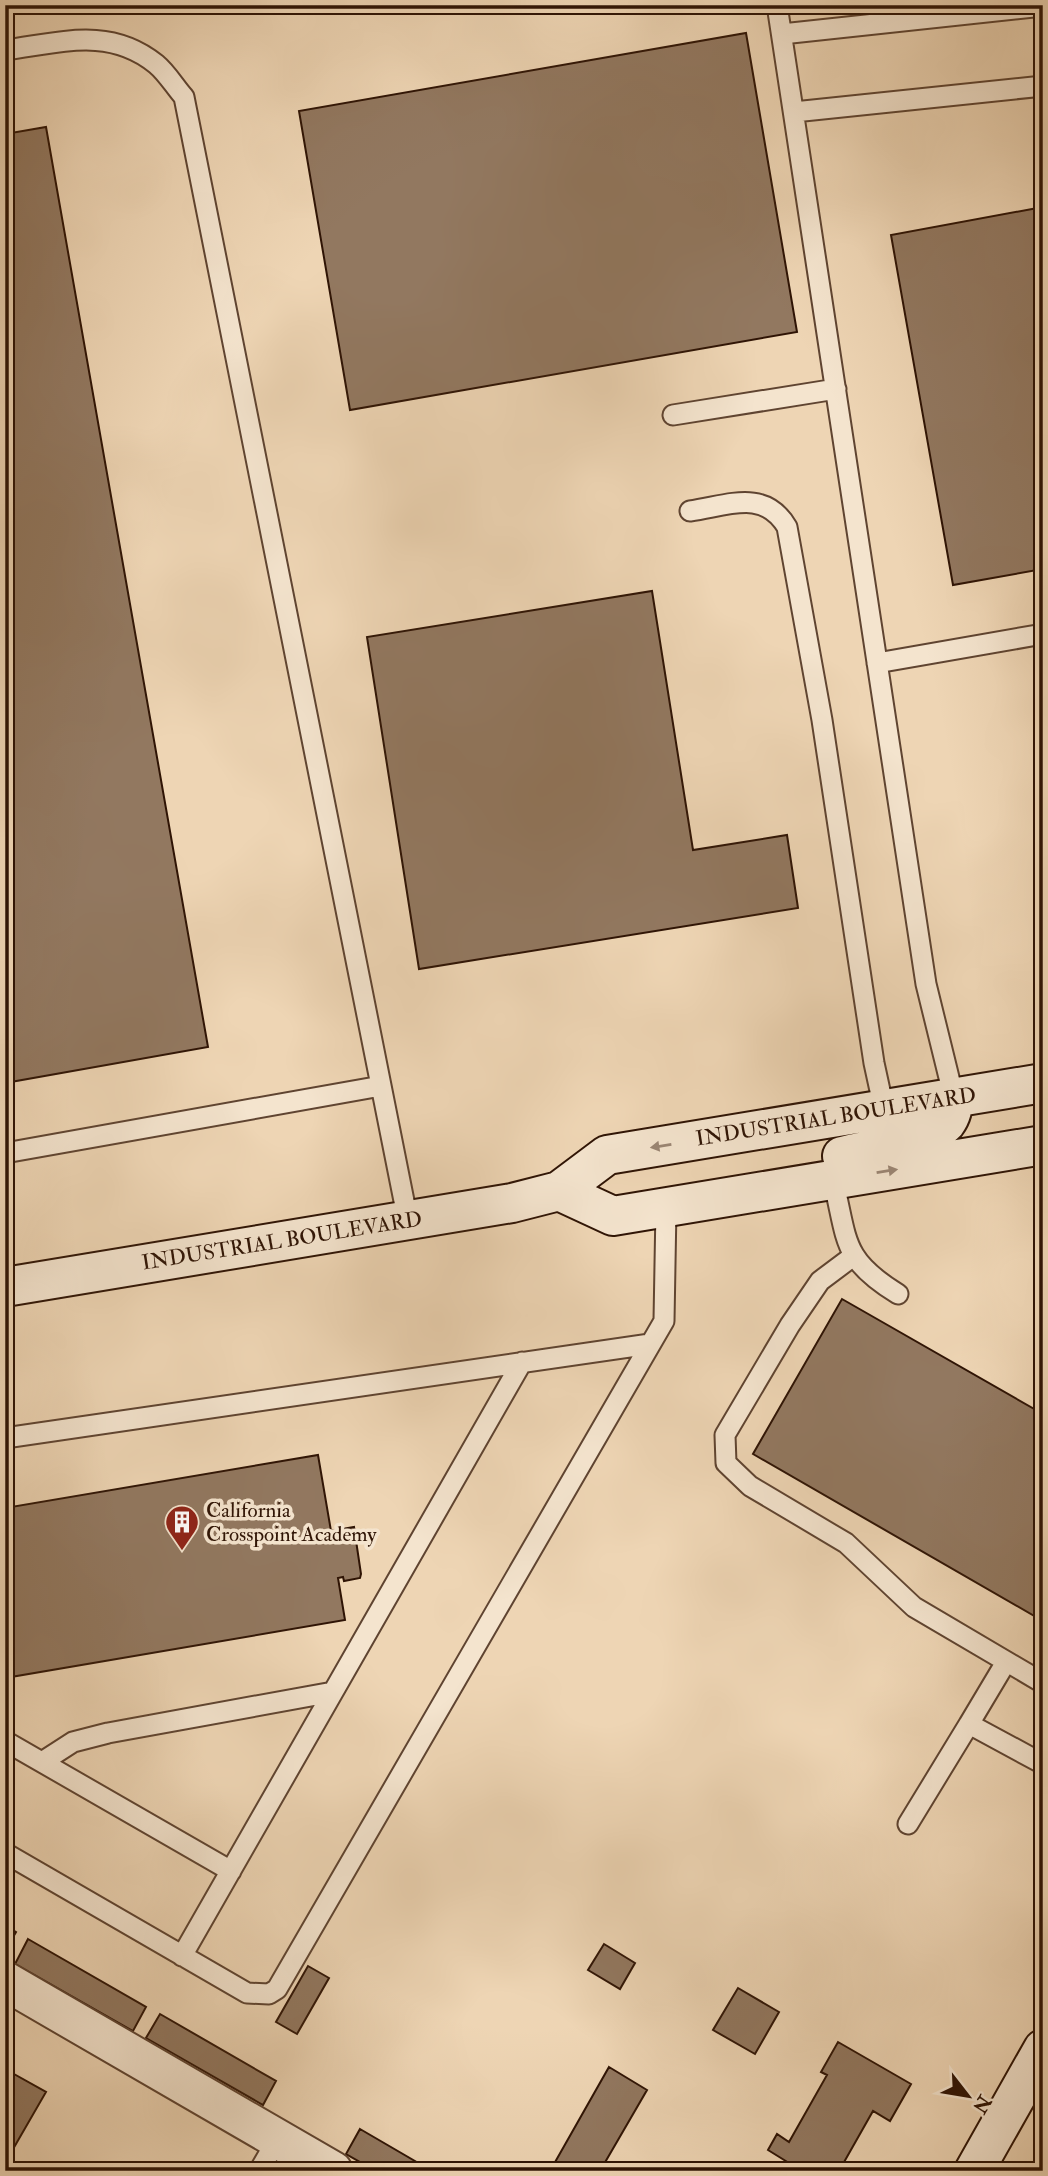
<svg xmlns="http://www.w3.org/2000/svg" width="1048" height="2176" font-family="'IM FELL Double Pica',serif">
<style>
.building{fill:#927860;stroke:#2f1405;stroke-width:2}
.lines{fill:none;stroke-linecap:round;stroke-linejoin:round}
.lane-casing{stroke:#5f4431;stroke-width:23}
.street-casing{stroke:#5f4431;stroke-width:42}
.secondary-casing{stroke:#2f1405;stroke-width:42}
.lane{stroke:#f4e4ce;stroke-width:19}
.street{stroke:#f4e4ce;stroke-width:38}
.secondary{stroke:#f4e4ce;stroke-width:38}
.oneway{fill:#9b8674}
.labels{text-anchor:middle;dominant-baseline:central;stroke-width:7;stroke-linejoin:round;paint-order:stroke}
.street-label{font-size:21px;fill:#2f1405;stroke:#f4e4ce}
.poi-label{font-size:21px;fill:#2f1405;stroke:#f4e4ce;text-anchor:start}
</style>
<rect width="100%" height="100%" fill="#eed5b4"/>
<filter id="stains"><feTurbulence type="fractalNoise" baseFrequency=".00286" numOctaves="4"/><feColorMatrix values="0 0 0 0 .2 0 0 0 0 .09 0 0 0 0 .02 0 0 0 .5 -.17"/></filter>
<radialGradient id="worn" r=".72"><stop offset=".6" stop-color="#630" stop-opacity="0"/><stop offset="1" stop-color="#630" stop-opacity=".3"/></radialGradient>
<path class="building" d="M746 33 797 332 350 410 299 111Z
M46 127 208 1047 5 1083V134Z
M1043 207V569L953 585 891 235Z
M652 591 693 850 787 835 798 908 419 969 367 637Z
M842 1299 1043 1414V1621L753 1454Z
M318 1455 331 1531 354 1527 361 1574 360 1578 344 1581 343 1577 338 1578 345 1620 5 1678V1508Z
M5 1925 16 1932 5 1951Z
M28 1939 146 2007 133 2031 15 1964Z
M604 1944 635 1963 620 1989 588 1970Z
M308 1966 329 1978 297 2034 276 2022Z
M738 1988 779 2012 755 2054 713 2030Z
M160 2014 276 2081 263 2105 146 2038Z
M838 2042 911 2084 890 2121 873 2111 839 2171H802L768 2150 777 2134 789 2142 827 2075 821 2072Z
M609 2067 647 2090 600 2171H550Z
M5 2069 46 2092 5 2163Z
M360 2129 432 2171H376L346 2154Z"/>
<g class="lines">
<g class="lane-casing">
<path id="lane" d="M777 5 926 984 954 1098
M782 34 1043 6
M5 50C60 43 109 26 156 64 167 73 175 87 184 97L408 1221
M794 112 1043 86
M673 415 836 389
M690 511C727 506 764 488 787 527L822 720 874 1063 884 1109
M877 663 1043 634
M5 1153 381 1086
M833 1180C848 1241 841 1259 898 1294
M852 1257 820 1281 790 1325 725 1435 726 1463 750 1486 846 1543 914 1607 1043 1683
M5 1438 650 1344
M969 1724 1006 1662
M5 1741 231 1871
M42 1762 73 1742 108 1733 333 1692
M908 1824 969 1724 1043 1764
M5 1853 247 1993 269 1994 277 1989 664 1321 666 1208
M182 1956 522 1362
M259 2171 278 2138"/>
</g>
<g class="street-casing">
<path id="street" d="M5 1981 333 2171"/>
</g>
<g class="secondary-casing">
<path id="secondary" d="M842 1156C867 1149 928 1142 946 1123 952 1115 953 1107 954 1098
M559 1191 613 1216 1043 1145
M5 1287 512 1203 559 1191 607 1155 1043 1083
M974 2171 1043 2049"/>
</g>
<use href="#lane" class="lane"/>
<use href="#street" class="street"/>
<use href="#secondary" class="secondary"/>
</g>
<defs><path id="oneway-solid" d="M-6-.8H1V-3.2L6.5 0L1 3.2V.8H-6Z" transform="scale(1.75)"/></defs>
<g class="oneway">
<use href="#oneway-solid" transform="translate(661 1146) rotate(171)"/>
<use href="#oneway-solid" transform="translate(887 1171) rotate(-9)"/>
</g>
<defs>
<g id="building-pin" transform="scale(1.75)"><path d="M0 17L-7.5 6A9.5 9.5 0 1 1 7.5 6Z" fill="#8f2418" stroke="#f4e4ce"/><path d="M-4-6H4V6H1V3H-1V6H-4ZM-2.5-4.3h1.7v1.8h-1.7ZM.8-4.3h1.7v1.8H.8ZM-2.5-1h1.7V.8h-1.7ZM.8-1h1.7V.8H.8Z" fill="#fff"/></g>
</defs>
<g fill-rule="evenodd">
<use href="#building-pin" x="182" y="1522"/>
</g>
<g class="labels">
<g class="street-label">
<text transform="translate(836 1117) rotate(-9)">INDUSTRIAL BOULEVARD</text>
<text transform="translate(282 1241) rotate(-9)">INDUSTRIAL BOULEVARD</text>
</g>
<g class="poi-label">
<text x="206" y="1510">California<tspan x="206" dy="24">Crosspoint Academy</tspan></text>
</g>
</g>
<rect width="1048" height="2176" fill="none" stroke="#eed5b4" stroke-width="28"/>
<rect x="7" y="7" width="1034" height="2162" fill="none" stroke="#2f1405" stroke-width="3.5"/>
<rect x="14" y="14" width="1020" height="2148" fill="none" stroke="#2f1405" stroke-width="2"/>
<g transform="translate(968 2096) rotate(121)" stroke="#f4e4ce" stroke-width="5" paint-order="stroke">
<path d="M0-5L12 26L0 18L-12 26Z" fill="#2f1405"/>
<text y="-10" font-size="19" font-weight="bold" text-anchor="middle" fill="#2f1405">N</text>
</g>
<rect width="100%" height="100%" filter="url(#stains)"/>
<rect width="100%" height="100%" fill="url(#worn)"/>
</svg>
